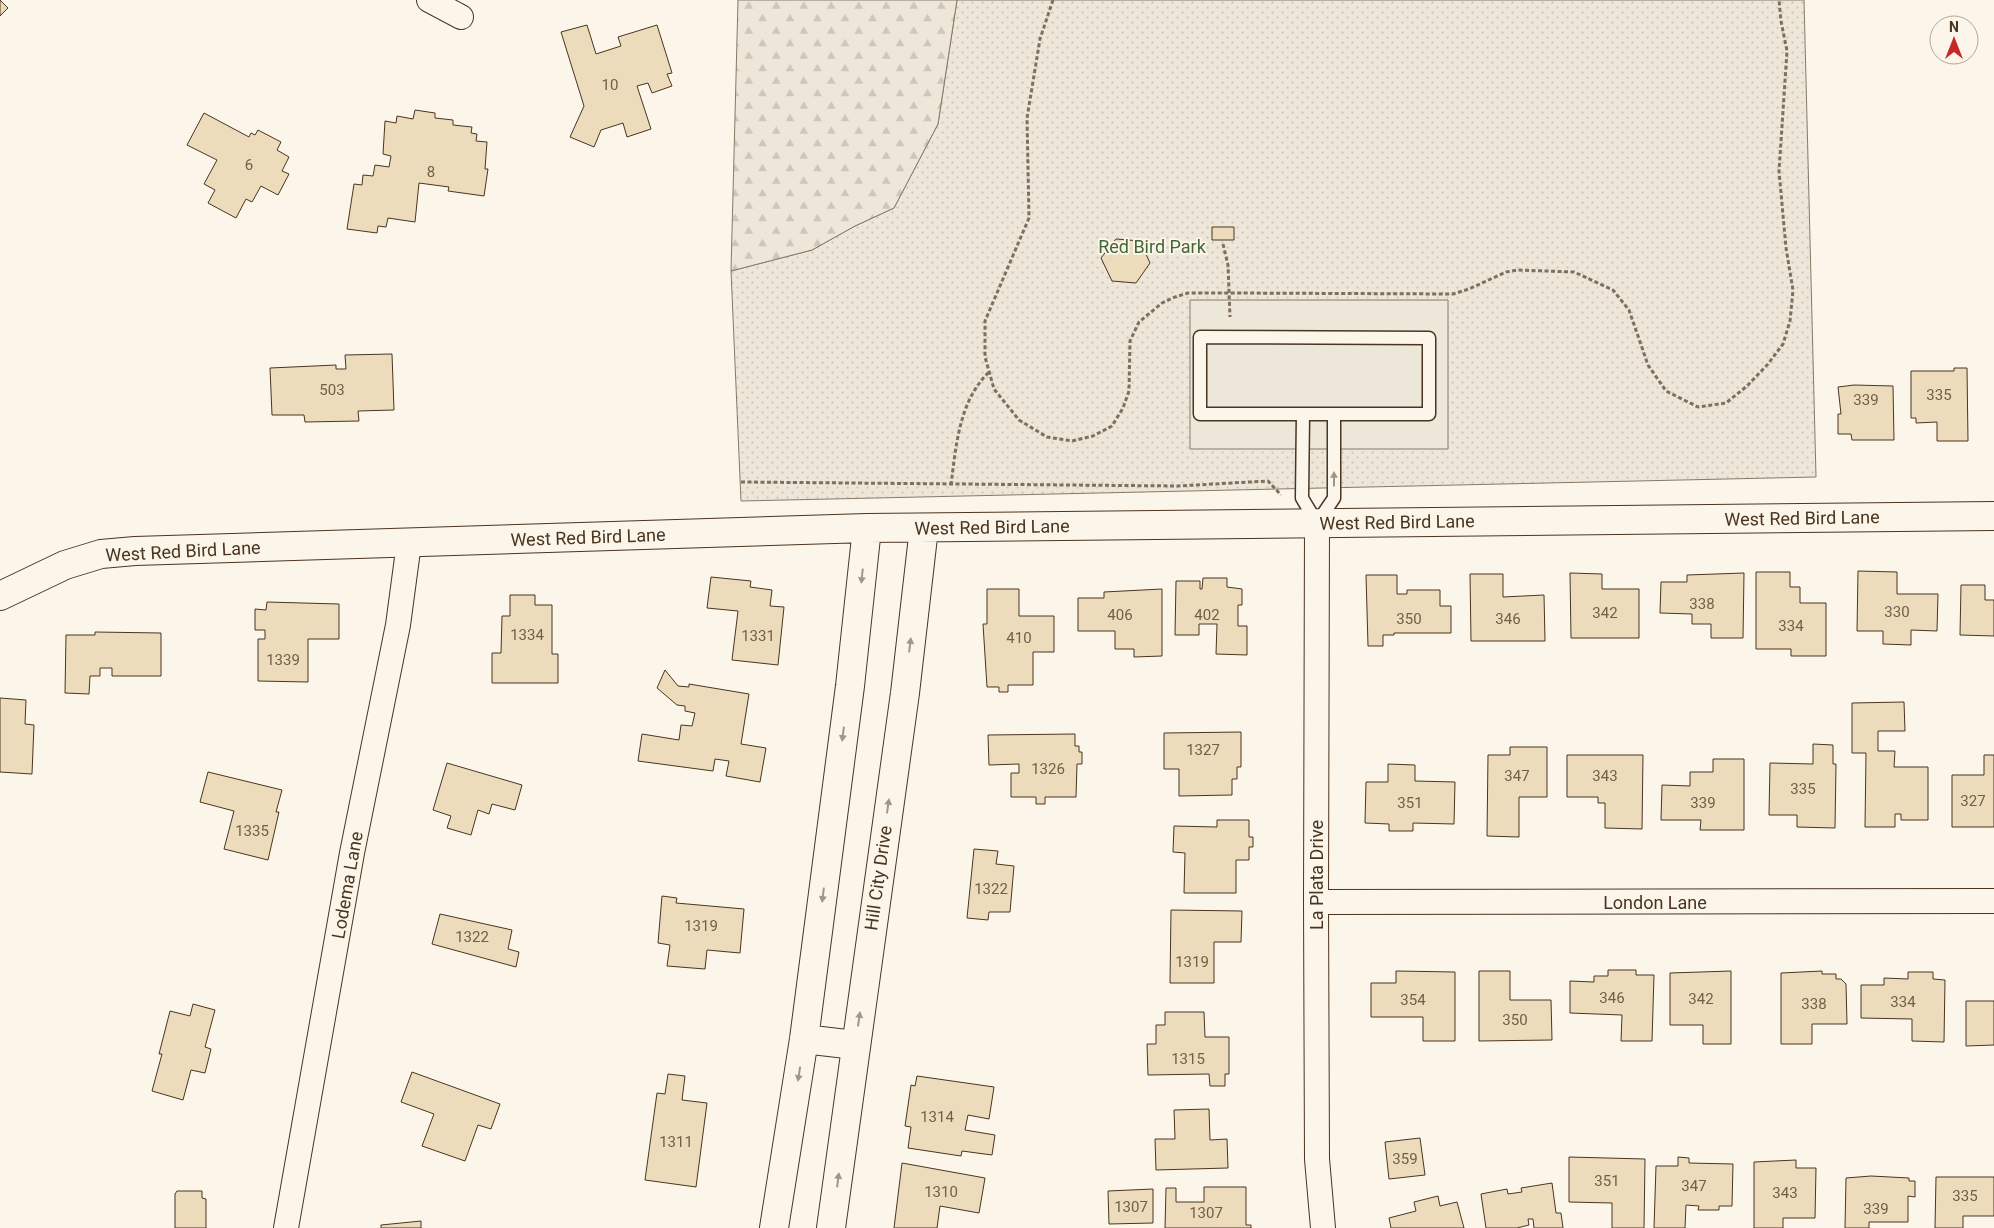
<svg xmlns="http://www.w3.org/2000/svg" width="1994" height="1228" font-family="Roboto,sans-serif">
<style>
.grass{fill:url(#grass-dots);stroke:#887966}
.forest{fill:url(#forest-firs);stroke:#887966}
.parking{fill:#ede7d9;stroke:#887966}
.building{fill:#ecdcbc;stroke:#4a3520}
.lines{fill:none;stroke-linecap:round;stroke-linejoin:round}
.lane-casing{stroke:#4a3520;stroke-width:15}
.street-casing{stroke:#4a3520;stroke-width:26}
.secondary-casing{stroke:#4a3520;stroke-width:30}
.path{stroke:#7f6f5c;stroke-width:3;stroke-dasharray:4 2.5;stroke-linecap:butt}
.lane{stroke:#fbf6e9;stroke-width:12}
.street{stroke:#fbf6e9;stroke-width:24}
.secondary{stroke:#fbf6e9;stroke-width:28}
.oneway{fill:#a29684}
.labels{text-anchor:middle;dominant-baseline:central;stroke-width:4;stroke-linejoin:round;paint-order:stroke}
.number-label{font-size:15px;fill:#725f47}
.park-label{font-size:18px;fill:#436837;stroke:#fbf6e9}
.street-label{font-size:18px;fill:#4a3520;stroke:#fbf6e9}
</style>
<defs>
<pattern id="grass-dots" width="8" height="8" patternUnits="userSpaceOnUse" patternTransform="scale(1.25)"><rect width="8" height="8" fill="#ede6d9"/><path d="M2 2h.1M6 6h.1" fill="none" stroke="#cdc6ba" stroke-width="1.8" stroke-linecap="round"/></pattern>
<pattern id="forest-firs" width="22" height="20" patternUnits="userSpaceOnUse" patternTransform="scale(1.25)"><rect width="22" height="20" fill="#ede6d9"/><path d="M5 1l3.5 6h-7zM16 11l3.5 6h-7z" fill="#cdc6ba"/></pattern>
</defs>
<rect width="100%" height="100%" fill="#fbf6e9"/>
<path class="grass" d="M957 0H1804L1816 477 741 501 731 271 812 250 855 226 894 208 938 124Z"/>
<path class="forest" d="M738 0H957L938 124 894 208 855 226 812 250 731 271Z"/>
<path class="parking" d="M1190 300H1448V449H1190Z"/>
<path class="building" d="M0 0 8 8 0 16Z
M587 25 596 54 621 46 618 37 657 25 672 73 667 74 672 86 652 93 648 83 637 86 651 129 627 137 623 123 601 130 594 147 570 137 584 106 561 32Z
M415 110 435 113V118L453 120V125L472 127 471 133 477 134 476 141 487 142 485 169H488L484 196 448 191 449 187 419 183 415 222 388 218 386 227 378 226 377 233 347 229 354 184 362 185 363 175 373 176 375 165 389 167 391 156 383 154 385 121 396 123 397 116 413 119Z
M204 113 249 137 251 133 255 135 258 130 281 142 277 150 289 157 282 171 289 174 278 195 261 186 252 202 246 199 236 218 208 203 215 190 204 184 217 160 187 145Z
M1212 227H1234V240H1212Z
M1116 239 1140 241 1150 263 1136 283 1112 281 1101 258Z
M392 354 394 410 358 411 359 421 305 422 304 415H272L270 368 336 365V369H346L345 355Z
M1954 368H1967L1968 441H1937V422L1916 423V418H1911V371H1954Z
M1854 385 1893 386 1894 440H1852L1851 434H1838V414H1841L1838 387Z
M1858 571 1897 572V594H1938L1937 631 1911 630V645L1883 644V631H1857Z
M1756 572H1790V587H1800V603H1826V656H1791V649H1756Z
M1570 573 1602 574V589H1639V638H1571Z
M1744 573 1743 638H1711V624H1692V614L1660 613 1661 582H1687V575Z
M1470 574H1503V597L1544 595 1545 641H1471Z
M1366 575H1397V594H1407V590H1440V606H1451V633H1394V635H1383V646H1368Z
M711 577 751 581 750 587 772 590 770 606 784 607 778 665 732 660 738 611 707 608Z
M1203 578H1227V587L1242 589V605H1238V626H1247V655L1216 654 1217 624H1199V635H1175L1176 581H1200V589H1202Z
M1961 585H1985V600H1994V636L1960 635Z
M987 589H1019V616H1054V652H1033V685H1008V692H999V687H987L983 624H987Z
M1162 589V656L1134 657V649H1115V631H1078V598H1104V592Z
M510 595H535V605H552V654H558V683H492V653H501L502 616H510Z
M267 602 339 604V639H308V682L258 681V639H265V630H255V609L266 610Z
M95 632 161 633V676H112V668H100V676H90L89 694 65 693 66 635H95Z
M665 670 678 686 689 687V684L749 694 741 744 766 748 760 782 726 776 729 761 715 759 713 771 638 761 642 734 679 740 681 725 692 726 695 713 685 711V706L677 705 657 688Z
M0 698 26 700 25 724 34 725 32 774 0 772Z
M1904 702 1905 731H1878V751H1895L1894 767H1928V820H1901V814H1895V827H1865L1866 753H1852V703Z
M1241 732V767H1237V779H1232V795L1179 796V769H1164V733Z
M1075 734V746H1079V752H1082V764H1077L1076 797H1045V804H1036V797H1011V773H1019V764L989 765 988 735Z
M1813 744 1833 745V764H1836L1835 828 1797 827V815H1769L1770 763 1813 764Z
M1510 747H1547V797H1519V837L1487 836 1488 755H1510Z
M1567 755H1643L1642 829 1605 828V803H1598V797H1567Z
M1984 755H1994V827H1952V775H1984Z
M1713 759H1744V830H1700L1701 820H1661L1662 785 1690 786V772H1713Z
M447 763 522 785 515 810 492 804 489 814 478 810 471 835 447 828 451 816 433 810Z
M1388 764 1415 765V781L1455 782 1454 824 1413 823V831H1389V824L1365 823 1366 782H1388Z
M208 772 282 790 276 812H279L268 860 224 849 234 811 200 802Z
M1217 820H1249V837H1253V847H1249V860H1236V893H1184L1185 853 1173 852 1174 826 1217 827Z
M974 849 998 851 996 864 1014 866 1010 912H989L988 920 967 918Z
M662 896 677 898 676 903 744 909 740 953 707 950 705 969 667 966 670 945 658 943Z
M1171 910 1242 911 1241 942H1214V983H1170Z
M440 914 512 930 508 949 519 952 516 967 432 944Z
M1608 970H1636V975H1654L1652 1041H1621L1622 1015 1570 1013V981L1594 982V976H1608Z
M1396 971 1455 972V1041H1423V1017H1371V983H1396Z
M1479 971H1510V1000H1551L1552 1040 1479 1041Z
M1731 971V1044H1703V1025H1670V973Z
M1822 971V974H1836V979H1841L1846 984 1847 1024H1812V1044H1781V973Z
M1908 972H1933V979L1945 980 1944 1042 1912 1041V1019L1861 1018V985H1884V978L1908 979Z
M1966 1001H1994V1045L1966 1046Z
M193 1004 215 1010 205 1047 211 1049 205 1073 191 1070 183 1100 152 1091 162 1054H159L170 1011 190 1016Z
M1165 1012H1204L1205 1037H1229V1074H1225V1086H1210L1209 1074 1148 1075 1147 1044H1156V1025H1165Z
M412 1072 500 1104 491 1129 478 1125 465 1161 422 1146 434 1114 401 1102Z
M668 1074 685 1076 682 1100 707 1103 696 1187 645 1180 657 1093 665 1094Z
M917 1076 994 1087 989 1119 968 1115 965 1130 995 1135 992 1155 962 1151 961 1156 908 1148 911 1127 905 1126 911 1085 915 1086Z
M1209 1109 1210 1140 1227 1139 1228 1168 1156 1170 1155 1139H1175L1174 1110Z
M1420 1138 1425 1175 1389 1179 1385 1142Z
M1569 1157 1645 1159 1644 1228H1612V1203L1569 1202Z
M1678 1157 1689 1158V1163L1733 1164 1732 1206H1719V1210H1698L1699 1206 1686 1205 1685 1228H1654L1656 1166H1678Z
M1796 1160V1168H1816L1815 1218H1783V1228H1754V1162Z
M902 1163 985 1178 979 1213 940 1206 937 1228H894Z
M1871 1176 1909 1178V1181H1915V1197L1908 1196V1222H1869V1228H1845L1846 1178Z
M1936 1177H1994V1216H1963V1228H1935Z
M1552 1183 1556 1213H1561L1563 1228H1534L1533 1219H1528L1529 1225 1517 1228H1486L1481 1194 1507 1189 1508 1194 1522 1192 1521 1188Z
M1204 1187H1246V1225H1251V1228H1165L1166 1188H1176V1202H1204Z
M1153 1189V1223L1109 1224 1108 1191Z
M177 1191H202V1198L206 1199V1228H175V1194Z
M1438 1196 1440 1206 1457 1202 1464 1228H1391L1389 1218 1416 1211 1414 1202Z
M421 1221V1228H381V1225Z"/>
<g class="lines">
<g class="lane-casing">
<path id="lane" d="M1200 337 1429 338V414H1200Z
M1303 414 1302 498 1317 523 1334 498V414"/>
</g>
<g class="street-casing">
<path id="street" d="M429 0 461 17
M1317 523 1316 902 1317 1159 1323 1228
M1316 902 1994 901
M286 1228 352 853 398 625 409 543"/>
</g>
<g class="secondary-casing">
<path id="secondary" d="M0 596 65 565 101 554 135 551 867 528 1994 516
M804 1039 855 1045
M774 1228 804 1039 850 686 867 528
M831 1228 905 693 924 528"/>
</g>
<path class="path" d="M1053 0 1040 39 1027 118 1029 218 985 321V357L994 389 1019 420 1047 437 1072 441 1093 436 1112 426 1123 408 1129 391 1130 341 1139 322 1162 303 1175 297 1188 293H1230L1453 294 1469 289 1506 272 1518 270 1574 272 1613 290 1629 310 1648 365 1666 391 1698 407 1726 403 1747 386 1768 364 1783 344 1790 321 1793 290 1786 248 1779 171 1787 51 1781 21 1779 0
M1223 244 1228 265 1230 317
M741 482 1178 486 1268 481 1281 495
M951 485C956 446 959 401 989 372"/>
<use href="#lane" class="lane"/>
<use href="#street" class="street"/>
<use href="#secondary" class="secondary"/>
</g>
<defs><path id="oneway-solid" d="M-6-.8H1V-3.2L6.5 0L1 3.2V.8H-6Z" transform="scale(1.25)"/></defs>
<g class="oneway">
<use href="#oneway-solid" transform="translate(1334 479) rotate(-90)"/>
<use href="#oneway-solid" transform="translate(862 576) rotate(96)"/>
<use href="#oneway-solid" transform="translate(910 645) rotate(-83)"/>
<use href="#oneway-solid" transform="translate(843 734) rotate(97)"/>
<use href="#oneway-solid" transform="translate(888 806) rotate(-82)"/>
<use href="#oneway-solid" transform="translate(823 895) rotate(97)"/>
<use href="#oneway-solid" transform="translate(859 1019) rotate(-82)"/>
<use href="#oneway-solid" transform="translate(799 1074) rotate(99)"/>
<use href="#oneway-solid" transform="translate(838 1180) rotate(-83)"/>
</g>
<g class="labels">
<g class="number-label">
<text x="610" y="85">10</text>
<text x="249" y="165">6</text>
<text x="431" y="172">8</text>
<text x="332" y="390">503</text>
<text x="1939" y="395">335</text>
<text x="1866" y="400">339</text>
<text x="1702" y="604">338</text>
<text x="1897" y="612">330</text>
<text x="1605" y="613">342</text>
<text x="1120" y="615">406</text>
<text x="1207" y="615">402</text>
<text x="1409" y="619">350</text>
<text x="1508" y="619">346</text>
<text x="1791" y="626">334</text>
<text x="527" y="635">1334</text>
<text x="758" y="636">1331</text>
<text x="1019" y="638">410</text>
<text x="283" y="660">1339</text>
<text x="1203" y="750">1327</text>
<text x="1048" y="769">1326</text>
<text x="1517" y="776">347</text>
<text x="1605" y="776">343</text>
<text x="1803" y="789">335</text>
<text x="1973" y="801">327</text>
<text x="1410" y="803">351</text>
<text x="1703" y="803">339</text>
<text x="252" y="831">1335</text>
<text x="991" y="889">1322</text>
<text x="701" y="926">1319</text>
<text x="472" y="937">1322</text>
<text x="1192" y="962">1319</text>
<text x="1612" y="998">346</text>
<text x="1701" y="999">342</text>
<text x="1413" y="1000">354</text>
<text x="1903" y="1002">334</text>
<text x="1814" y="1004">338</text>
<text x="1515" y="1020">350</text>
<text x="1188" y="1059">1315</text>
<text x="937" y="1117">1314</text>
<text x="676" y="1142">1311</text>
<text x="1405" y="1159">359</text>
<text x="1607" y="1181">351</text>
<text x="1694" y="1186">347</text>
<text x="941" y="1192">1310</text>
<text x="1785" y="1193">343</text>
<text x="1965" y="1196">335</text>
<text x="1131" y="1207">1307</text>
<text x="1876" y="1209">339</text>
<text x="1206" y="1213">1307</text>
</g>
<g class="park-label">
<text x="1152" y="246">Red Bird Park</text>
</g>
<g class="street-label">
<text transform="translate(1802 518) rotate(-1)">West Red Bird Lane</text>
<text transform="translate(1397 522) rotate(-1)">West Red Bird Lane</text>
<text transform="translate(992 527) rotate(-1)">West Red Bird Lane</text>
<text transform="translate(588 537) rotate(-2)">West Red Bird Lane</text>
<text transform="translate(183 551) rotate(-3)">West Red Bird Lane</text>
<text transform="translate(1316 875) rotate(-90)">La Plata Drive</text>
<text transform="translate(878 878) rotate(-82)">Hill City Drive</text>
<text transform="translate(347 885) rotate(-80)">Lodema Lane</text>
<text x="1655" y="902">London Lane</text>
</g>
</g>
<g transform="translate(1954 40)"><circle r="24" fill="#fbf6e9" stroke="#b4a999"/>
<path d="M0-4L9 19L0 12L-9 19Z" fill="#c62828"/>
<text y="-8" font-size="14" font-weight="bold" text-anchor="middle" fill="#4a3520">N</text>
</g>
</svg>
